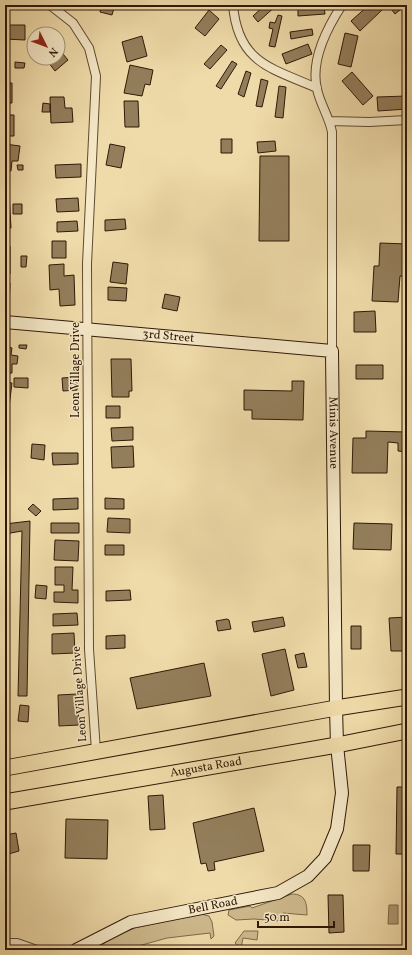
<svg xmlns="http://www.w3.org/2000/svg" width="412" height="955" font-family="Vollkorn,serif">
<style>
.green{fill:#ceba8d;stroke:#7e6a4a}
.water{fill:#ae9972;stroke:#7b6647}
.building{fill:#937e5b;stroke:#2f1907}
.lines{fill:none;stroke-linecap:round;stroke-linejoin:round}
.street-casing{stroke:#5f4a30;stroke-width:10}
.secondary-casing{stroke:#2f1907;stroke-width:14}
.highway-casing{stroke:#2f1907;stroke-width:17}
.street{stroke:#f5e8c7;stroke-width:8}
.secondary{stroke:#f5e8c7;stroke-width:12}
.highway{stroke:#efdba9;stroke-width:15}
.labels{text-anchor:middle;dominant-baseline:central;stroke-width:3;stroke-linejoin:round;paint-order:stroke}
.street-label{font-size:12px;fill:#2f1907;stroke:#f5e8c7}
</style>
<rect width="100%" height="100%" fill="#efdba9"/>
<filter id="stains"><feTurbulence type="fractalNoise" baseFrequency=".005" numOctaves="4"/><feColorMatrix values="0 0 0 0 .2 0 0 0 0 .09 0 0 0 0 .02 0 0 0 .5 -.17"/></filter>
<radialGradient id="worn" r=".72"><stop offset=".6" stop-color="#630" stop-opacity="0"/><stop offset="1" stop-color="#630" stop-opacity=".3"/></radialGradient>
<path class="green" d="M292 894C306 894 307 904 307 915L283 913V919L280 921 254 919 236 920 228 915 229 910 250 906 252 908Z
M201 914 209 916 212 922 214 936 211 939 210 933 167 938 124 950H94L117 935 135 928Z
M244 931H258L257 940 243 938 241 948 235 943Z"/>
<path class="water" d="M389 905H398V924H388Z"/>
<path class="building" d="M102 5H121L120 9 114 8 112 15 100 12Z
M265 5H277L258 22 253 16Z
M369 5H378L382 10 360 31 351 21Z
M388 5H406L395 14Z
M324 7 325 14 298 16V8Z
M209 10 219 19 205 36 195 28Z
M278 15 282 16 275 47 269 46 273 29 269 28 270 22 275 23Z
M5 25H25V40L5 39Z
M312 29 313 35 291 39 290 32Z
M345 33 358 36 351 67 338 64Z
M142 36 147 56 127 62 122 42Z
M308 44 312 54 286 64 282 54Z
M221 45 227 50 210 69 204 64Z
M58 48 68 60 55 71 45 58H58Z
M232 61 237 64 221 89 216 86Z
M15 62 25 63 24 68H15Z
M130 65 153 70 150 85 145 84 142 96 124 93Z
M246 71 251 73 244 97 238 94Z
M352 72 373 96 363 105 342 81Z
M261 79 268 81 262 107 256 106Z
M5 83H12V103H5Z
M279 86 286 87 283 118 275 117Z
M407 96V109L378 111 377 97Z
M50 97H64L65 108H72L73 122 51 123Z
M124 101H138L139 127H125Z
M43 103 50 104V112H42Z
M5 115H14V136H5Z
M221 139H232V153H221Z
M275 141 276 151 258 153 257 142Z
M5 144 20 146 18 161H12L11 171H5Z
M110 144 125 147 121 168 106 165Z
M260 156H289V241H259Z
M81 164V177L56 178 55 165Z
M17 165H23V170H18Z
M5 194H9L11 228H5Z
M78 198 79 211 57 212 56 199Z
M13 204H22V214H13Z
M125 219 126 229 105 231V220Z
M77 221 78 231 57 232V222Z
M52 241H66V258H52Z
M380 243 407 244V277L400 276 398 302 372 301 374 266H379Z
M5 246H10V274L5 273Z
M21 256H27L26 267H21Z
M113 262 128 264 126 284 110 282Z
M64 264V276L74 275 75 305 60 306 59 289 50 290 49 265Z
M5 282 10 283 9 306H5Z
M108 287 127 288 126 301 108 300Z
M165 294 180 297 177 311 162 308Z
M375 311 376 332H354V312Z
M19 345H27L26 349 19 348Z
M5 346 12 348 11 355 18 356 17 364H12V373H5Z
M111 359H131L132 391H129V397H112Z
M356 365H383V379H356Z
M77 377V390L63 391 62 378Z
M14 378H28V388L14 387Z
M292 381H304L303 420 252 419V410H244V390L292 391Z
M5 382 12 383 9 407 5 406Z
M106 406H120V418H106Z
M133 427V440L112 441 111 428Z
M366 431 407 432V452L398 451V443L388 442 387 473H352L353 438H366Z
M32 444 45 445 44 460 31 458Z
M133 446 134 467 112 468 111 447Z
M52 453H78V464L53 465Z
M78 498V509L53 510V499Z
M105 498 124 499V509H105Z
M33 504 41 511 36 516 28 509Z
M108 518 130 519V533L107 532Z
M30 521 27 696H18L22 531 5 534V524Z
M51 523H79V533H51Z
M354 523 392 524 391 550 353 549Z
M55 540 79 541 78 561 54 560Z
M5 543H8L7 669H5Z
M105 545H124V555H105Z
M55 567H73L72 590H78V603L54 602V592H64V585H55Z
M36 585 47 586 46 599 35 598Z
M130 590 131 600 106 601V591Z
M77 613 78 625 53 626V614Z
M283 617 285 626 254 632 252 622Z
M407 617V651H391L389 618Z
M227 619 229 620 231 629 218 631 216 621Z
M351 626H361V649H351Z
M74 633 75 653 52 654V634Z
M125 635V648L106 649V636Z
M285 649 294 690 271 696 262 654Z
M304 653 307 667 298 668 295 655Z
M204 663 211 696 137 709 130 678Z
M77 694 79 725 59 726 58 695Z
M5 699H8L7 723H5Z
M20 705 29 706 28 722 18 721Z
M397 787H407V854H396Z
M163 795 165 829 150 830 148 796Z
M254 808 264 851 214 862 215 870 208 871 206 863 201 864 193 823Z
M66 819 108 820 107 859 65 858Z
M16 833 19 851 5 855V835Z
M353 845H370L369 871H353Z
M328 895H343L344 932 329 933Z"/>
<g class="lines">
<g class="street-casing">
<path id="street" d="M50 5 73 23 89 48 96 76 87 264 89 649 96 751
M233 5C238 63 271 68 317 88
M330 121 369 122 407 120
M332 351V132C329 116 320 104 317 89 310 60 327 28 342 5
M5 943H17L37 950"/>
</g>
<g class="secondary-casing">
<g id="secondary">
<path id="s1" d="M5 322 332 351 336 708 337 745 342 793 337 829 325 858 308 876 278 893 131 922 76 950"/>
</g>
</g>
<g class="highway-casing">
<g id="highway">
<path d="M5 768 336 708 407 697"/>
<path id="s2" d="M5 802 337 745 407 731"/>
</g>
</g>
<use href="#street" class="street"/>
<use href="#secondary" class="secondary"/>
<use href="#highway" class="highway"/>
</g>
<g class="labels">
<g class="street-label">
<text stroke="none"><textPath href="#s1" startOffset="164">3rd Street</textPath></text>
<text transform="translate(76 370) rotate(-90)">Leon Village Drive</text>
<text stroke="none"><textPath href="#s1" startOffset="410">Minis Avenue</textPath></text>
<text transform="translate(80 694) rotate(-94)">Leon Village Drive</text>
<text stroke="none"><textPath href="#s2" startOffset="204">Augusta Road</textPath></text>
<text transform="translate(213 906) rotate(-11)">Bell Road</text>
</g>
</g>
<rect width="412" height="955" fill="none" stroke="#efdba9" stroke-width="20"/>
<rect x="6" y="6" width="400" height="943" fill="none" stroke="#2f1907" stroke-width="2"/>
<rect x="10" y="10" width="392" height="935" fill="none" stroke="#2f1907"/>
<g transform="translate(46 46) rotate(132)"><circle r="19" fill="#f5e8c7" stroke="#a6957a"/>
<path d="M0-3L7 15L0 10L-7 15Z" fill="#8f2418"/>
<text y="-6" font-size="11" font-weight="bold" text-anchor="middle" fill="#2f1907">N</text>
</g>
<path d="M258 921v6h76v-6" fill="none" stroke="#2f1907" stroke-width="2"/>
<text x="264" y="921" font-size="12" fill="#2f1907" stroke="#f5e8c7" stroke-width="3" paint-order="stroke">50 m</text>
<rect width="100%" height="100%" filter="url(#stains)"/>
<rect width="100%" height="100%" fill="url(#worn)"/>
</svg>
